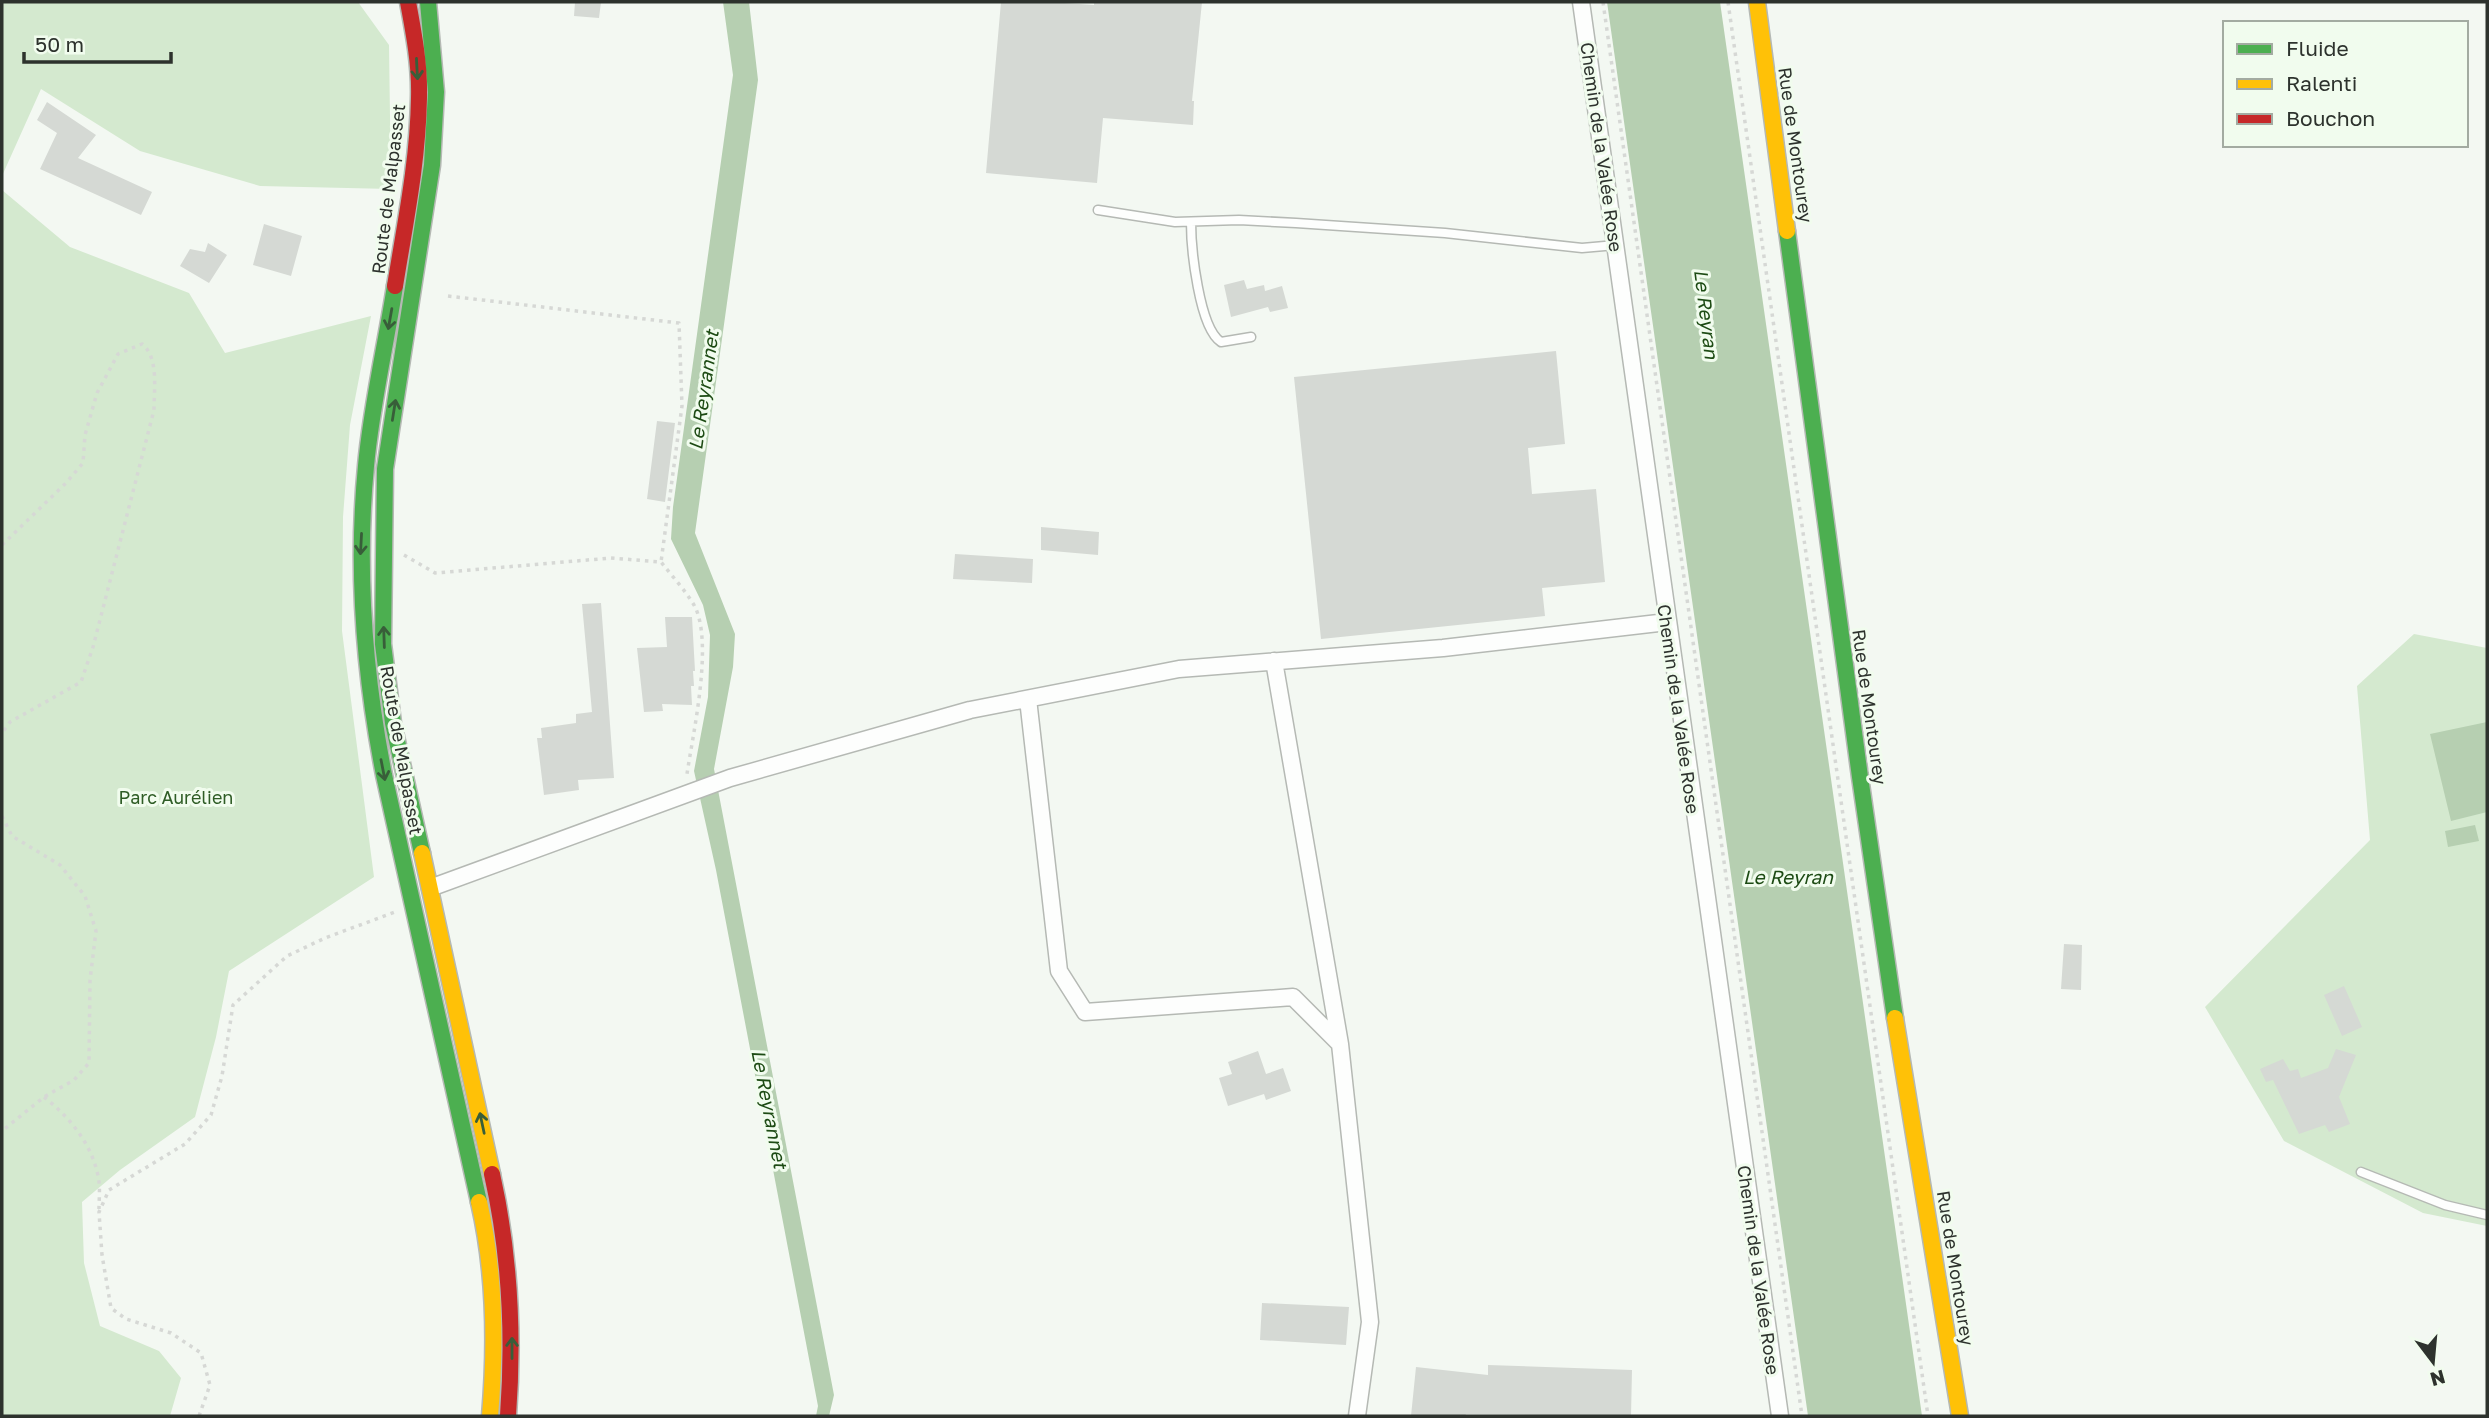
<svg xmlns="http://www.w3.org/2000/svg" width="2489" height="1418" font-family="'Golos Text',sans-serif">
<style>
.green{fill:#d4e9cf}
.water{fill:#b6cfb1}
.building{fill:#d5d9d4}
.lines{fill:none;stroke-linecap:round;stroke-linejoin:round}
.lane-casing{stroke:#b5b9b4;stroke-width:11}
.street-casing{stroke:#b5b9b4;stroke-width:19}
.fast-casing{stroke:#b5b9b4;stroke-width:19}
.slow-casing{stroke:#b5b9b4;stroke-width:19}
.jam-casing{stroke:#b5b9b4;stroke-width:19}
.path{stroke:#d6d8d5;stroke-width:3.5;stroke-dasharray:3.5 5;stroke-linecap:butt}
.lane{stroke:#fdfefd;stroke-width:8}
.street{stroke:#fdfefd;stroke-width:16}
.fast{stroke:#4caf50;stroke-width:16}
.slow{stroke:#ffc107;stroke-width:16}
.jam{stroke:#c62828;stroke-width:16}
.oneway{stroke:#385e39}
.labels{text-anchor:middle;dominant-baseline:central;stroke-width:6;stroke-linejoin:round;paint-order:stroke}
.street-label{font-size:18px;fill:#2d322d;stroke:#f1fcee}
.park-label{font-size:18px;fill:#2e5c25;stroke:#f1fcee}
.water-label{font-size:19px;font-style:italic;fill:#1d4b14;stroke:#f1fcee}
</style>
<rect width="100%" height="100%" fill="#f3f8f2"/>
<path class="green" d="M2 2H358L389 45 391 189 260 186 140 151 41 89 2 176Z
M2 190 70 247 189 293 225 353 371 316 350 425 343 517 342 631 374 877 229 971 216 1037 195 1117 120 1170 82 1202 84 1263 100 1326 159 1351 181 1378 170 1416H2Z
M2414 634 2487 648V1226L2423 1213 2284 1141 2205 1007 2370 840 2357 686Z"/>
<path class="water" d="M723 2H749L758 80 695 533 735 634 733 667 714 769 834 1395 829 1416H816L818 1406 716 870 694 771 708 697 710 635 703 605 671 539 673 507 733 75Z
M1607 2H1720L1922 1416H1808Z
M2487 722V812L2451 821 2430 734Z
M2475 825 2479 841 2448 847 2445 831Z"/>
<path class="building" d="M575 2H601L599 18 574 16Z
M1001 2H1050L1094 5V2H1202L1192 101H1194L1193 125 1103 118 1097 183 986 173Z
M47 102 96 135 78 158 152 192 141 215 40 169 57 133 37 120Z
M264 224 302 236 291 276 253 265Z
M208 243 227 255 209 283 180 266 190 249 205 252Z
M1244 280 1247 289 1264 285 1265 291 1282 286 1288 308 1270 312 1268 307 1231 317 1224 285Z
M1556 351 1565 444 1528 448 1532 494 1596 489 1605 582 1542 588 1545 616 1321 639 1294 377Z
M657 421 675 423 665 502 647 499Z
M1041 527 1099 532 1098 555 1041 550Z
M955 554 1033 559 1032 583 953 579Z
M601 603 614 778 578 780 579 790 544 795 537 738H542L541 728 576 723V714L592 712 582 604Z
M665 617H692L695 671H693L694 686H691L692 705 662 704 663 711 644 712 637 648 667 647Z
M2064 944 2082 945 2081 990 2061 989Z
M2344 986 2362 1027 2342 1036 2324 995Z
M2336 1049 2356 1055 2339 1097 2350 1124 2329 1132 2325 1125 2299 1134 2273 1080 2266 1082 2260 1069 2283 1059 2290 1071 2298 1069 2301 1078 2328 1068Z
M1258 1051 1266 1074 1283 1068 1291 1091 1266 1100 1264 1094 1228 1106 1219 1078 1232 1074 1228 1062Z
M1262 1303 1349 1307 1346 1345 1260 1340Z
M1488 1365 1632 1370 1631 1416 1466 1414 1465 1416H1411L1416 1367 1488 1375Z"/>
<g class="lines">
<g class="lane-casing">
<path id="lane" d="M1098 210 1175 222 1239 220 1296 223 1445 233 1582 248 1616 245
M1191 222C1191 248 1199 328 1221 342L1251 337
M2361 1172 2445 1205 2487 1215"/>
</g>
<g class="street-casing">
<path id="street" d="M1581 2 1780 1416
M1274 661 1340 1044 1370 1322 1357 1416
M1028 699 1059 971 1085 1012 1293 997 1340 1044
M430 888 730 778 970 710 1179 669 1443 648 1667 622"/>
</g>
<g class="fast-casing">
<path id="fast" d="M1787 231 1860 777 1895 1018
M395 286C386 344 371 408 366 466 356 570 364 672 384 775L479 1202
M422 853 393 723 383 644 385 469 432 165 436 92 428 2"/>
</g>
<g class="slow-casing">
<path id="slow" d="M1757 2 1787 231
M422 853 492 1174
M1895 1018 1960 1416
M479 1202C495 1271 496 1346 490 1416"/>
</g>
<g class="jam-casing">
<path id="jam" d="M395 286C405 224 418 162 419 98 420 66 414 34 408 2
M492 1174C510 1254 514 1334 508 1416"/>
</g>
<path class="path" d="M1603 2 1802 1416
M1728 2 1928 1416
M448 296 679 323 682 406 661 562
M2 545 66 483 83 463 85 435 97 393 118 354 142 344C159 357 154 390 154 410L93 647 81 682 10 722 2 733
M404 555 435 573 611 558 661 562C672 576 685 590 694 605 714 641 693 733 687 774
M2 816 12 836 60 865 85 896 96 931 90 980 89 1063 74 1080 44 1097 2 1131
M44 1097C70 1117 95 1148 99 1182 100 1191 99 1201 99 1209
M199 1416 210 1385 201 1353 171 1333 126 1319 111 1308 102 1255 99 1212 109 1190 185 1144 211 1115 222 1076 233 1005 287 956 325 938 395 912"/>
<use href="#lane" class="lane"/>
<use href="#street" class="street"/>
<use href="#fast" class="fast"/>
<use href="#slow" class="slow"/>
<use href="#jam" class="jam"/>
</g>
<defs><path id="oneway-shaft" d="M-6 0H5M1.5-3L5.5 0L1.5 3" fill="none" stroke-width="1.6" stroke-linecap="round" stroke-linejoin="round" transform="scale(1.75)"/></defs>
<g class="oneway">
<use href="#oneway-shaft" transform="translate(417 69) rotate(87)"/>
<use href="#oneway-shaft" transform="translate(390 319) rotate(100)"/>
<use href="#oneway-shaft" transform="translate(394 410) rotate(-81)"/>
<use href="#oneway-shaft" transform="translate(361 544) rotate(93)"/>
<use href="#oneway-shaft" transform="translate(384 637) rotate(-92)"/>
<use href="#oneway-shaft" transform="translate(383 770) rotate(79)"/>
<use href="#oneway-shaft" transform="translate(482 1123) rotate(-102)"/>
<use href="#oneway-shaft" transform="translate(512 1348) rotate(-90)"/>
</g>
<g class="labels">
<g class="street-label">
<text transform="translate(1796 145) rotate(82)">Rue de Montourey</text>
<text transform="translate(1602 147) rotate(82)">Chemin de la Valée Rose</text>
<text transform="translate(388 189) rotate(-83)">Route de Malpasset</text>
<text transform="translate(1870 707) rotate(82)">Rue de Montourey</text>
<text transform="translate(1679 709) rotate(82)">Chemin de la Valée Rose</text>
<text transform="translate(402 750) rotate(80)">Route de Malpasset</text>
<text transform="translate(1956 1268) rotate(81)">Rue de Montourey</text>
<text transform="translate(1759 1270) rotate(82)">Chemin de la Valée Rose</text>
</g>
<g class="park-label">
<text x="176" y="797">Parc Aurélien</text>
</g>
<g class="water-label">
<text transform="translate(1707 314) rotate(83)">Le Reyran</text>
<text transform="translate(703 390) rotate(-82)">Le Reyrannet</text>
<text x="1788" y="876">Le Reyran</text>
<text transform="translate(770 1109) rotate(79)">Le Reyrannet</text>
</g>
</g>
<rect width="2489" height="1418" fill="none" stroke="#2d322d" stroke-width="7"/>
<rect x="2223" y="21" width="245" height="126" fill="#f1fcee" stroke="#a3aba1" stroke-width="2"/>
<rect x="2237" y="44" width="35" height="10" fill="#4caf50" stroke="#a3aba1" stroke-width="2"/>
<text x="2286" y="56" font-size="21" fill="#2d322d">Fluide</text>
<rect x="2237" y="79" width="35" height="10" fill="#ffc107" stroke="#a3aba1" stroke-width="2"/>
<text x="2286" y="91" font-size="21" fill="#2d322d">Ralenti</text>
<rect x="2237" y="114" width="35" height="10" fill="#c62828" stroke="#a3aba1" stroke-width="2"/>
<text x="2286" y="126" font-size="21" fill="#2d322d">Bouchon</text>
<g transform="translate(2433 1362) rotate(164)" stroke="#f1fcee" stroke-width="5" paint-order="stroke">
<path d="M0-5L12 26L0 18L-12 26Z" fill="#2d322d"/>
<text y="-10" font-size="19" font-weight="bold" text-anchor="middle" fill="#2d322d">N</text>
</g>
<path d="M24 52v10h147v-10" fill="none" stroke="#2d322d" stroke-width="3.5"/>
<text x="35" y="52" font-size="21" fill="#2d322d" stroke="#f1fcee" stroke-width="5" paint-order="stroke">50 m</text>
</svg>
